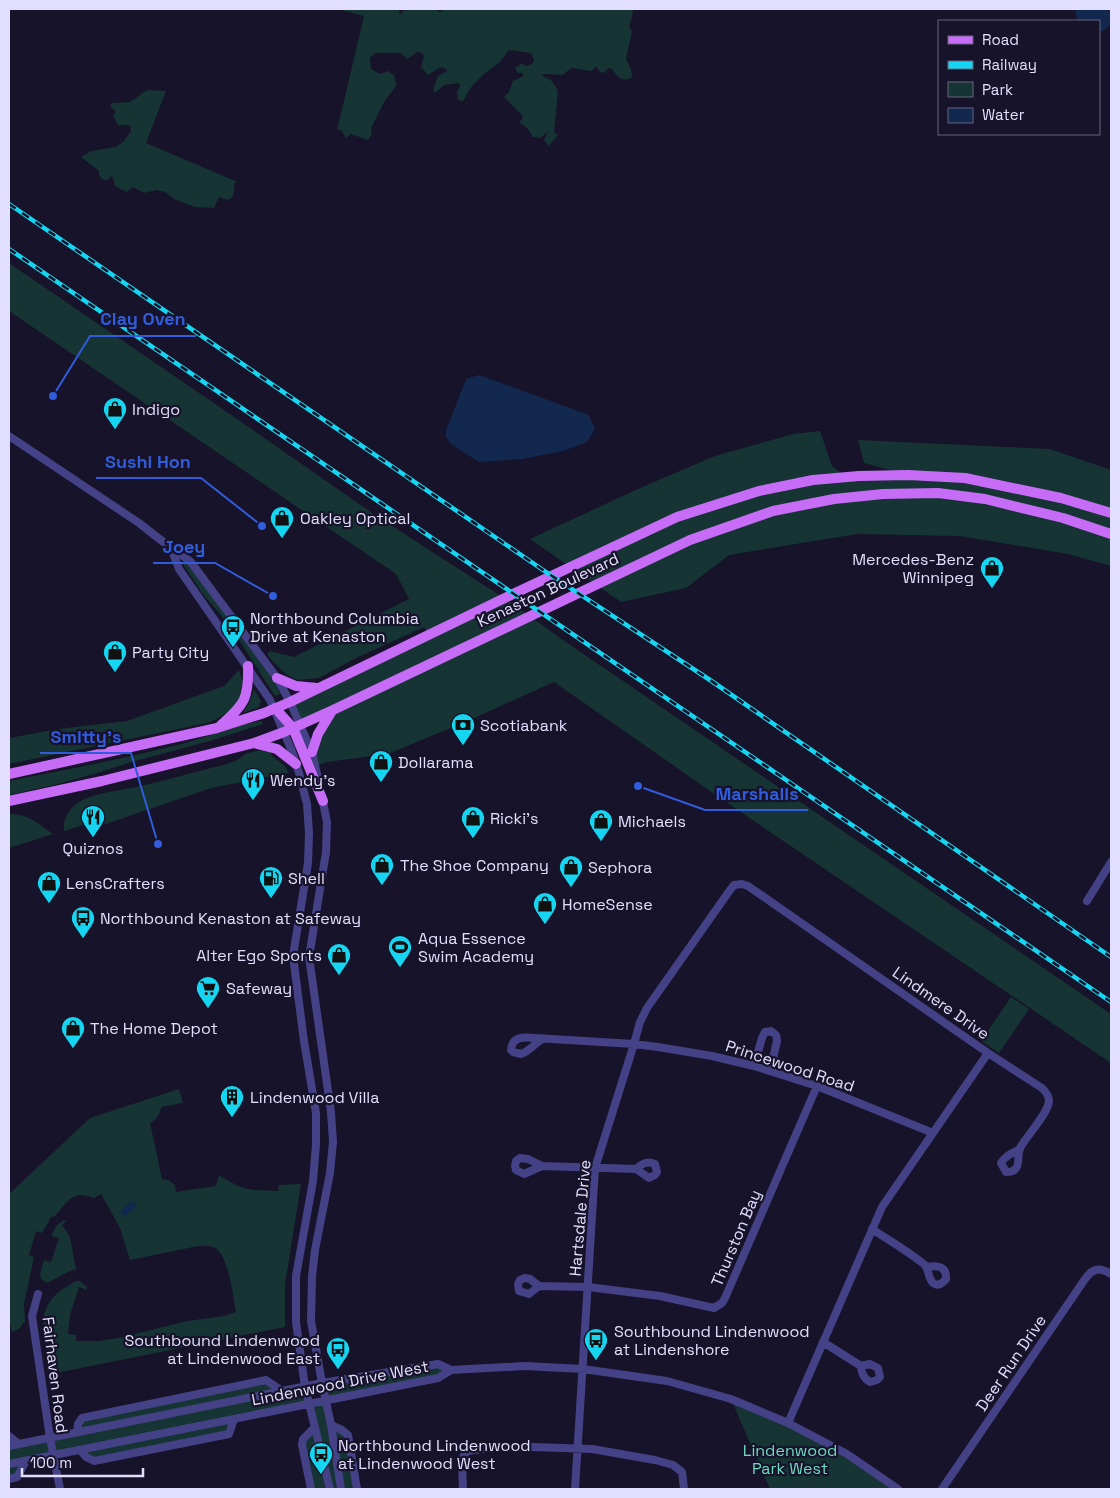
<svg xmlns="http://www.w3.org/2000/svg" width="1120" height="1498" font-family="'Space Grotesk',sans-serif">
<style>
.green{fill:#163433}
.water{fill:#13284e}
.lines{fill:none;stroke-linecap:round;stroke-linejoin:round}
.minor{stroke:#454186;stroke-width:8}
.major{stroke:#c66cf6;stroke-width:10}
.rail-casing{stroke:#16d5f0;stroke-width:4.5}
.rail{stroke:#17132a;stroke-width:2.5;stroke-dasharray:8;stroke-linecap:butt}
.labels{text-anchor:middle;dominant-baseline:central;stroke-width:4.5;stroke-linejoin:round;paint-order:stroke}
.poi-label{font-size:16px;fill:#e2defd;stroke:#17132a;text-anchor:start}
.street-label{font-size:16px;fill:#e2defd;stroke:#17132a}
.park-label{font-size:16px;fill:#6ddac1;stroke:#17132a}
.leader{fill:none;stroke:#315cdc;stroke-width:2}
.callout-dot{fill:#315cdc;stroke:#17132a;stroke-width:2}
.callout-label{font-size:18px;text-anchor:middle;font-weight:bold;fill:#315cdc;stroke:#17132a;stroke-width:4.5;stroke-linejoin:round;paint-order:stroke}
</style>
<rect width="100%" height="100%" fill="#17132a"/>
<path class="green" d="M338 9H399L400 15 405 9H437L439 12H441L442 9H614L621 10 623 9H633L632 18 629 26 632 31 626 59 631 69 632 77C623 84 616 75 611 68H609L604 73 600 72 596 66 592 71 571 68 563 75 546 74 541 75 552 81 558 91 554 132 558 135 549 146 544 140 548 132 540 138 533 137 528 129 519 122 523 118 522 115 504 97 509 92 513 81 523 76V73H518L515 68 522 63 526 66 532 64 534 60 531 53 509 50 500 62 484 74 472 86 463 101 458 100 457 91 460 87 459 83 444 85 435 93 433 90 438 76 447 71 446 69 441 67 428 75 421 67 424 56 422 53 418 52 407 59 400 53H375L370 58 371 69 380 74 388 71 394 75 396 82V86L384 102 371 128 372 134 368 140 351 134 346 138 341 130H337L364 16Z
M147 90 166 91 146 143 240 183 236 182 234 185C235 191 234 197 228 200L219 197 214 208 195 207 174 199 165 192 157 190 144 193 133 187 127 192 115 186 112 175 108 180H104L99 176V171L81 157 91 151 116 147 124 141 131 131 130 125H118L113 116 116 112 110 106 112 103 130 102Z
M9 263 243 423 375 515 504 598 563 640 1111 1014V1063L723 800 554 682 472 719 388 754 327 762 316 766 312 752 332 711 300 725 290 702 428 634 424 627 354 659 319 678 298 680 287 675 272 661 267 654 270 651 294 657 409 599 396 574 9 311Z
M820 431 832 466 847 477 905 474 864 463 858 440 1050 449 1111 470V566L1068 554 960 536 857 534 729 555 686 588 621 602 530 539 640 488 715 456 793 434Z
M181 561 188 564 210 588 274 680 280 694 275 696 230 626 202 593Z
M239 670 243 683 242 699C229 711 225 716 207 723L9 764V738L58 729 127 721 224 686Z
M254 689 261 701 259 707 243 713 249 703Z
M262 721 263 724 210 741 135 761 97 773 58 784 9 795V781C65 770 122 759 177 745 206 738 233 725 262 721Z
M265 750 272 752 271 755 285 766 289 773 211 788 106 824 93 822 64 831C62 820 70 807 79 802 94 793 115 791 132 788 157 782 182 776 207 769 219 766 237 763 245 754L256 751Z
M9 814C27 813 39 824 53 834L9 848Z
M1011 997 1029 1009 999 1053 981 1041Z
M179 1089 183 1103 161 1107C160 1114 157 1119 150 1123L162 1179 168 1180 175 1185 176 1192 216 1186 219 1175C244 1191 249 1190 278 1191L279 1185 301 1184 285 1285V1327L51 1374 43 1321C45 1304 55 1292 70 1285 72 1283 74 1281 77 1281 81 1280 84 1285 87 1287V1290L79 1287 70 1315 68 1334 76 1335V1341H99L118 1338 187 1321 224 1316 236 1312C233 1296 229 1260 217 1249 212 1245 204 1246 198 1246L130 1260 120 1228 101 1194 94 1198C72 1189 68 1201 55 1216L51 1217 42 1233 36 1231 29 1255 34 1257 24 1304 25 1321 20 1328 12 1332 9 1318V1194L90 1118Z
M64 1220 66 1221 62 1225 70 1237 76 1269 70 1271 47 1283 41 1279 40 1274 44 1260 51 1262 59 1238 51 1236 57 1225Z
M438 1364 451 1370 438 1378 326 1401 331 1425 348 1435 357 1489H311L302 1445 315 1427 310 1404 234 1419 229 1434 94 1461 80 1450 26 1460 17 1477 9 1479V1436L19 1444 77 1432 82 1418 266 1380 282 1391 305 1387 310 1403 325 1400 322 1383Z
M731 1399 847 1454 898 1489H770Z"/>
<path class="water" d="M1075 9H1111V25L1103 31 1099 32V21H1077Z
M479 375 589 415 595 429 587 442 563 451 522 459 479 462 451 444 446 437V431L466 379Z
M131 1201 133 1203 134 1202 137 1206 125 1217 120 1212Z"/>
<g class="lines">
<path class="minor" d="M9 436 139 523 171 548 190 561 277 678 290 702 312 752 319 783
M171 548 179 569 270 700 291 749 299 773 307 804 309 833 308 863 293 956 304 1041 316 1113V1144L313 1181 296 1276V1322L305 1387 330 1489
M322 797 327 822 326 852 309 957 331 1112 333 1142 330 1173 315 1250 312 1277 311 1321 322 1383 331 1425 341 1489
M1087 901 1111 862
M543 1039C535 1043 530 1051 521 1054L513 1052 511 1050C512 1036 524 1037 535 1038L634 1044 658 1047 712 1056 754 1066 817 1086 933 1133
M988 1053 1042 1088C1046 1092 1049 1096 1049 1101 1049 1112 1026 1137 1020 1148 1016 1158 1023 1172 1006 1172L1001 1163C1005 1156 1012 1153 1020 1149
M754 1066 762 1038 765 1032 771 1031 776 1035 777 1041 770 1071
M542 1166 524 1174 516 1170 515 1166 516 1161 520 1158 528 1159 542 1166 636 1169 649 1178 655 1175 657 1172 655 1164C647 1160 642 1164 636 1169
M872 1229C890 1241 909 1252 925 1265 929 1270 928 1278 933 1283 938 1287 943 1283 946 1279 947 1266 937 1265 927 1267
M539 1286 529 1294 519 1291 518 1284 520 1280 525 1278 530 1279 539 1286 588 1287 660 1296 714 1308 722 1303 725 1298 817 1086
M38 1294 32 1316 50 1438 60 1489
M823 1342 861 1366 870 1364 878 1368 880 1377 877 1380 870 1382C863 1378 861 1373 861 1366
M331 1425 342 1430 348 1435 357 1489
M77 1432 78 1424 82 1418 266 1380 282 1391
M9 1436 19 1444
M9 1446 322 1383 438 1364 451 1370 525 1366 583 1369 667 1381 731 1399 788 1423 847 1454 898 1489
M80 1450 86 1457 94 1461 229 1434 234 1419
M9 1464 438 1378 451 1370
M9 1479 17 1477 26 1461
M311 1489 302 1445 303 1439 315 1427
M463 1489 462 1461 464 1455 468 1451 488 1448 533 1447 592 1449 655 1460 673 1465 682 1472 684 1489
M575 1489 595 1168 634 1044 640 1022 647 1008 730 890 734 885 742 884 748 886 988 1053 882 1207 788 1423
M942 1489 1085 1279C1093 1268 1099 1267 1111 1274"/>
<path class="major" d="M277 678 296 686 317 688
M275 708 293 728 323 801
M221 725C245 704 249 698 248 666
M254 743 277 749 296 764
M312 752 318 734 332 711
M9 774 217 728 264 713 290 702 513 594 677 517 759 491 813 480 859 476 908 475 965 478 1061 498 1111 513
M9 801 102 781 254 743 284 732 333 710 690 540 773 511 834 499 883 494 938 493 985 499 1063 518 1111 534"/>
<g class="rail-casing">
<path id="rail" d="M9 204 543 570 710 680 1111 957
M9 249 1111 1002"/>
</g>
<use href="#rail" class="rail"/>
</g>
<defs>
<g id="shop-pin" transform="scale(1.25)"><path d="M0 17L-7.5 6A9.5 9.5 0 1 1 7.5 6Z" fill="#16d5f0" stroke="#17132a"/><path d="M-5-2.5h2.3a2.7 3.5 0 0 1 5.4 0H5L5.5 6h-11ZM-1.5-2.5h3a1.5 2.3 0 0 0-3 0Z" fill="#111"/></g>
<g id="bus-pin" transform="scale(1.25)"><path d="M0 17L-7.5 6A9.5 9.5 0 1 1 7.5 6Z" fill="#16d5f0" stroke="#17132a"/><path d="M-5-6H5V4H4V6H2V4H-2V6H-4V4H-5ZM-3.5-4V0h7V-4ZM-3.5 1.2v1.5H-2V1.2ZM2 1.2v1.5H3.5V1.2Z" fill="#111"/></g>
<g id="bank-pin" transform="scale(1.25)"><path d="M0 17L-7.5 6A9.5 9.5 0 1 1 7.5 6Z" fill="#16d5f0" stroke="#17132a"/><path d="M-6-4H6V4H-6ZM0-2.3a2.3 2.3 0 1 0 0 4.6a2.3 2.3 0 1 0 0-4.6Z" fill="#111"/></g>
<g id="restaurant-pin" transform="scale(1.25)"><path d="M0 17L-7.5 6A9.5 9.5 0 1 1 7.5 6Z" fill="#16d5f0" stroke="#17132a"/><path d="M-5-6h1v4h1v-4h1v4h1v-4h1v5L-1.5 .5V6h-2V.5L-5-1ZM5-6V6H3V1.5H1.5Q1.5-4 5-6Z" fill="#111"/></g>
<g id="fuel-pin" transform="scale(1.25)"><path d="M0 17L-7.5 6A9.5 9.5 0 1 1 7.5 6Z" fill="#16d5f0" stroke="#17132a"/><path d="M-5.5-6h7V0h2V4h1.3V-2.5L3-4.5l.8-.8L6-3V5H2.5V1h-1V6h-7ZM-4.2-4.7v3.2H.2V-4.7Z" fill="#111"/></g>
<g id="stadium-pin" transform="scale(1.25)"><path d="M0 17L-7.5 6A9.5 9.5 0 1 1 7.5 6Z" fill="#16d5f0" stroke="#17132a"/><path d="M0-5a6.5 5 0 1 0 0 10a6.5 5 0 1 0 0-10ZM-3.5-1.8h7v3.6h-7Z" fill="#111"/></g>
<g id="supermarket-pin" transform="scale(1.25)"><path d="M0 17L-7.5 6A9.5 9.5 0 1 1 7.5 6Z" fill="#16d5f0" stroke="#17132a"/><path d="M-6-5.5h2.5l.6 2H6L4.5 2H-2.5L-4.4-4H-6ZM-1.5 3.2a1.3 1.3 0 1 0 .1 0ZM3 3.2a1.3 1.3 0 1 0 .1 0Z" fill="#111"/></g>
<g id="building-pin" transform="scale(1.25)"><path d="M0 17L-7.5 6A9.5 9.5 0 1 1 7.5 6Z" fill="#16d5f0" stroke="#17132a"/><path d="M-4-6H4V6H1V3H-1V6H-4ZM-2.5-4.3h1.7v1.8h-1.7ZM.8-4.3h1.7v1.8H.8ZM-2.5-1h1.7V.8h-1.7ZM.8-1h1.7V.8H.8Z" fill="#111"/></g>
</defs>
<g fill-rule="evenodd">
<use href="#shop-pin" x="115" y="409"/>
<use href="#shop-pin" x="282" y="518"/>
<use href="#shop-pin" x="992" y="568"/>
<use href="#bus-pin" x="233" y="627"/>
<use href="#shop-pin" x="115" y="652"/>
<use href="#bank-pin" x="463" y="725"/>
<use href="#shop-pin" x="381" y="762"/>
<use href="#restaurant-pin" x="253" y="780"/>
<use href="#restaurant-pin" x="93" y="817"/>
<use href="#shop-pin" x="473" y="818"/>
<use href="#shop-pin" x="601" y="821"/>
<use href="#shop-pin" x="382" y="865"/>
<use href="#shop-pin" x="571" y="867"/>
<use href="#fuel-pin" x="271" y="878"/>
<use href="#shop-pin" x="49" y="883"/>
<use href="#shop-pin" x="545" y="904"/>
<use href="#bus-pin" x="83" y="918"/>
<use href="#stadium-pin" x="400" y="947"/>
<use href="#shop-pin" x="339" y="955"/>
<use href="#supermarket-pin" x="208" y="988"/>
<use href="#shop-pin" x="73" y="1028"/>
<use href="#building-pin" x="232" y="1097"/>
<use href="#bus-pin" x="596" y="1340"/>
<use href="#bus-pin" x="338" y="1349"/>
<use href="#bus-pin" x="321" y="1454"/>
</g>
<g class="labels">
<g class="poi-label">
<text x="132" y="409">Indigo</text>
<text x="300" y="518">Oakley Optical</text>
<text x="974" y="559" text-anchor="end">Mercedes-Benz<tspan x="974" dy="18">Winnipeg</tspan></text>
<text x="250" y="618">Northbound Columbia<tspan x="250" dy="18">Drive at Kenaston</tspan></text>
<text x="132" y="652">Party City</text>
<text x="480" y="725">Scotiabank</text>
<text x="398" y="762">Dollarama</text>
<text x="270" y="780">Wendy's</text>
<text x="490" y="818">Ricki's</text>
<text x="618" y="821">Michaels</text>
<text x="93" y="848" text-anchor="middle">Quiznos</text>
<text x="400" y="865">The Shoe Company</text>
<text x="588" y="867">Sephora</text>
<text x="288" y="878">Shell</text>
<text x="66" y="883">LensCrafters</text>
<text x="562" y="904">HomeSense</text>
<text x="100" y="918">Northbound Kenaston at Safeway</text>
<text x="418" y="938">Aqua Essence<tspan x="418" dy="18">Swim Academy</tspan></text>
<text x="322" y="955" text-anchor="end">Alter Ego Sports</text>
<text x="226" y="988">Safeway</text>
<text x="90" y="1028">The Home Depot</text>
<text x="250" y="1097">Lindenwood Villa</text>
<text x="614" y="1331">Southbound Lindenwood<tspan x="614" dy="18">at Lindenshore</tspan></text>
<text x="320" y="1340" text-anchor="end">Southbound Lindenwood<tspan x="320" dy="18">at Lindenwood East</tspan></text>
<text x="338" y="1445">Northbound Lindenwood<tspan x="338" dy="18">at Lindenwood West</tspan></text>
</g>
<g class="street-label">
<text transform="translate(548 590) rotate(-25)">Kenaston Boulevard</text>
<text transform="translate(941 1003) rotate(35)">Lindmere Drive</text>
<text transform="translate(790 1066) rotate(18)">Princewood Road</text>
<text transform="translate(580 1218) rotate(-85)">Hartsdale Drive</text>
<text transform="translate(736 1238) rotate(-67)">Thurston Bay</text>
<text transform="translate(1011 1363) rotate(-56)">Deer Run Drive</text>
<text transform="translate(55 1375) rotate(83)">Fairhaven Road</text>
<text transform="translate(340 1383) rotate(-11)">Lindenwood Drive West</text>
</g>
<g class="park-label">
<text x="790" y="1450">Lindenwood<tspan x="790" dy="18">Park West</tspan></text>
</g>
</g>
<path class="leader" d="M53 396L90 336H196M262 526L201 478H96M273 596L215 563H153M158 844L131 753H40M638 786L705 810H808"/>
<g class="callout-dot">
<circle cx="53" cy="396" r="5"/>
<circle cx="262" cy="526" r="5"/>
<circle cx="273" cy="596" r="5"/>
<circle cx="158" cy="844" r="5"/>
<circle cx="638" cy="786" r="5"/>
</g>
<g class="callout-label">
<text x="143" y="325">Clay Oven</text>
<text x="148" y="468">Sushi Hon</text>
<text x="184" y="553">Joey</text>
<text x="86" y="743">Smitty's</text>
<text x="757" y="800">Marshalls</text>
</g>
<rect width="1120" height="1498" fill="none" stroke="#e2defd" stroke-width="20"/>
<rect x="938" y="20" width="162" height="115" fill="#17132a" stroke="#68647e"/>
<rect x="948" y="36" width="25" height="8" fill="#c66cf6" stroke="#68647e"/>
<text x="982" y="45" font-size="15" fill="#e2defd">Road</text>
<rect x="948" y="61" width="25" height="8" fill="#16d5f0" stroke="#68647e"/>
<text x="982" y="70" font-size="15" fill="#e2defd">Railway</text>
<rect x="948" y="82" width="25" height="15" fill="#163433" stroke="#68647e"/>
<text x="982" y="95" font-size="15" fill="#e2defd">Park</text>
<rect x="948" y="108" width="25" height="15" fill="#13284e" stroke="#68647e"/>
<text x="982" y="120" font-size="15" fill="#e2defd">Water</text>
<path d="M22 1468v8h121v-8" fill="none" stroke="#e2defd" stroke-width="2.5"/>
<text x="30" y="1468" font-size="15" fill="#e2defd" stroke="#17132a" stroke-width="4" paint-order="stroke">100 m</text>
</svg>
